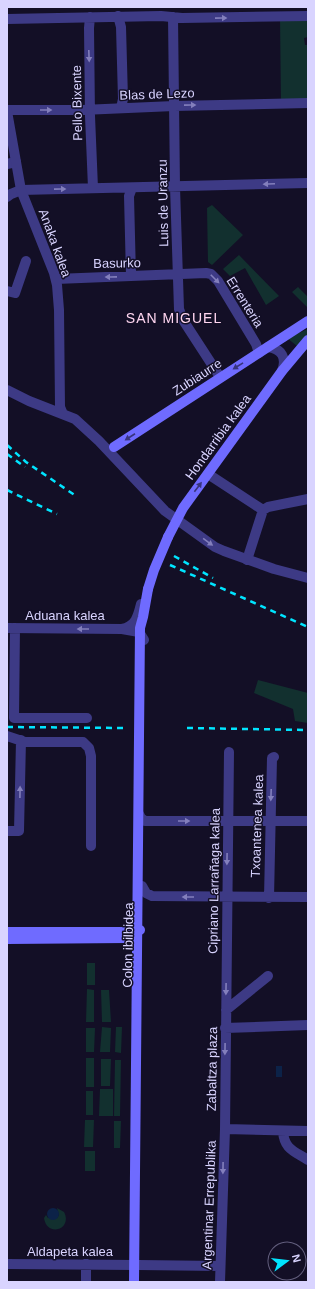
<svg xmlns="http://www.w3.org/2000/svg" width="315" height="1289" font-family="Arial,sans-serif">
<style>
.green{fill:#12302f}
.water{fill:#0c2248}
.lines{fill:none;stroke-linecap:round;stroke-linejoin:round}
.minor{stroke:#3d3a85;stroke-width:10}
.tertiary{stroke:#3d3a85;stroke-width:10}
.secondary{stroke:#6f6bff;stroke-width:10}
.rail{stroke:#00e5ff;stroke-width:2.5;stroke-dasharray:6 5;stroke-linecap:butt}
.secondary-bridge{stroke:#6f6bff;stroke-width:10}
.oneway{fill:#837fbc}
.oneway2{fill:#38347d}
.labels{text-anchor:middle;dominant-baseline:central;stroke-width:3;stroke-linejoin:round;paint-order:stroke}
.street-label{font-size:13px;fill:#d9d4ff;stroke:#130f26}
.neighbourhood-label{font-size:14px;letter-spacing:1px;fill:#ffd6f0;stroke:#130f26}
</style>
<rect width="100%" height="100%" fill="#130f26"/>
<path class="green" d="M308 16V37L304 38 305 45H308V103L281 104 280 17Z
M212 205 243 235 212 265 208 262 207 208Z
M239 255 279 296 266 305 245 268 230 276 223 269Z
M298 287 308 297V308L292 292Z
M308 329V335L297 346 287 338Z
M258 680 308 693V723L295 721 293 709 254 693Z
M87 963H95V985H87Z
M87 989 94 990V1022H86Z
M101 990H109L111 1022H102Z
M102 1027 111 1028 110 1052H100Z
M116 1027H122L121 1053 115 1052Z
M86 1028H95L94 1052H86Z
M86 1058H94V1087H86Z
M101 1059H111L110 1086H101Z
M115 1060H121L120 1116H114Z
M100 1089H113V1116H99Z
M86 1091H93V1115H86Z
M85 1120H94L93 1147H84Z
M114 1121H121L120 1148H114Z
M85 1151H95V1171H85Z
M57 1208 64 1212C73 1229 47 1238 44 1218L46 1215 48 1218H57L59 1215Z"/>
<path class="water" d="M276 1066H282V1077H276Z
M47 1214a6 6 0 1 1 12 0a6 6 0 1 1-12 0Z"/>
<g class="lines">
<path class="minor" d="M118 16 121 27 123 99 121 108
M90 17 89 28 90 116 93 188
M173 17 175 187 179 309 183 320 220 377
M7 19 161 16 182 18 308 16
M7 110H82L174 106 308 103
M7 164 16 162
M7 197 11 194 21 190 308 183
M131 276 129 196 132 188
M56 279 206 273 211 274 218 281 256 344 259 353
M7 291 15 293 26 261
M268 347C282 349 287 358 282 371
M208 474 263 510
M263 510 268 507 308 499
M247 560 263 510
M7 628 122 629 139 632 144 640
M15 628 14 718H87
M122 629C136 626 138 616 141 604
M7 736 25 742H83L89 748 91 756V846
M139 814 141 818 145 821H308
M7 831H19L21 740
M142 886 146 893 152 896 308 897
M269 898 272 758 274 757
M226 1010 268 976
M225 1028 308 1025
M225 1129 308 1131
M283 1131C284 1149 294 1151 308 1160
M7 1264 134 1265
M138 1265 220 1266
M86 1282V1264
M220 1282 225 1129 229 752"/>
<path class="tertiary" d="M7 111 21 190 54 273 57 285 59 310 60 407 63 414
M7 390 29 401 75 419 99 441 165 511 215 547 224 551 274 569 308 578"/>
<path class="secondary" d="M114 447 308 321
M168 537 183 508 282 371 308 340
M7 932H123L133 927 137 917
M7 939 127 938 134 935 140 930
M134 1282 140 628 143 617 148 589"/>
<path class="rail" d="M7 445 26 462 76 496
M7 454 25 467
M7 490 57 514
M174 556 213 578
M170 565 308 627
M7 727 125 728
M187 728 308 730"/>
<path class="secondary-bridge" d="M148 589 154 570 168 537"/>
</g>
<defs><path id="oneway-solid" d="M-6-.8H1V-3.2L6.5 0L1 3.2V.8H-6Z"/></defs>
<g class="oneway">
<use href="#oneway-solid" transform="translate(221 18) rotate(-1)"/>
<use href="#oneway-solid" transform="translate(89 56) rotate(88)"/>
<use href="#oneway-solid" transform="translate(190 105) rotate(-1)"/>
<use href="#oneway-solid" transform="translate(46 110)"/>
<use href="#oneway-solid" transform="translate(269 184) rotate(178)"/>
<use href="#oneway-solid" transform="translate(60 189) rotate(-1)"/>
<use href="#oneway-solid" transform="translate(111 277) rotate(179)"/>
<use href="#oneway-solid" transform="translate(215 279) rotate(45)"/>
<use href="#oneway-solid" transform="translate(208 542) rotate(36)"/>
<use href="#oneway-solid" transform="translate(83 629) rotate(-180)"/>
<use href="#oneway-solid" transform="translate(20 792) rotate(-89)"/>
<use href="#oneway-solid" transform="translate(271 795) rotate(92)"/>
<use href="#oneway-solid" transform="translate(184 821)"/>
<use href="#oneway-solid" transform="translate(227 859) rotate(91)"/>
<use href="#oneway-solid" transform="translate(188 897) rotate(-180)"/>
<use href="#oneway-solid" transform="translate(226 989) rotate(91)"/>
<use href="#oneway-solid" transform="translate(225 1049) rotate(91)"/>
<use href="#oneway-solid" transform="translate(223 1168) rotate(91)"/>
</g>
<g class="oneway2">
<use href="#oneway-solid" transform="translate(238 366) rotate(148)"/>
<use href="#oneway-solid" transform="translate(130 437) rotate(147)"/>
<use href="#oneway-solid" transform="translate(198 487) rotate(-53)"/>
</g>
<g class="labels">
<g class="street-label">
<text transform="translate(157 94) rotate(-2)">Blas de Lezo</text>
<text transform="translate(77 103) rotate(-91)">Pello Bixente</text>
<text transform="translate(163 203) rotate(-91)">Luis de Uranzu</text>
<text transform="translate(55 243) rotate(70)">Anaka kalea</text>
<text transform="translate(117 263) rotate(-1)">Basurko</text>
<text transform="translate(245 302) rotate(58)">Errenteria</text>
<text transform="translate(197 377) rotate(-33)">Zubiaurre</text>
<text transform="translate(218 437) rotate(-54)">Hondarribia kalea</text>
<text x="65" y="615">Aduana kalea</text>
<text transform="translate(257 826) rotate(-88)">Txoantenea kalea</text>
<text transform="translate(214 881) rotate(-89)">Cipriano Larrañaga kalea</text>
<text transform="translate(128 945) rotate(-89)">Colon ibilbidea</text>
<text transform="translate(212 1069) rotate(-89)">Zabaltza plaza</text>
<text transform="translate(209 1205) rotate(-88)">Argentinar Errepublika</text>
<text x="70" y="1251">Aldapeta kalea</text>
</g>
<g class="neighbourhood-label">
<text x="174" y="318">SAN MIGUEL</text>
</g>
</g>
<rect width="315" height="1289" fill="none" stroke="#d9d4ff" stroke-width="16"/>
<g transform="translate(287 1261) rotate(75)"><circle r="19" fill="#130f26" stroke="#625e7d"/>
<path d="M0-3L7 15L0 10L-7 15Z" fill="#00e5ff"/>
<text y="-6" font-size="11" font-weight="bold" text-anchor="middle" fill="#d9d4ff">N</text>
</g>
</svg>
